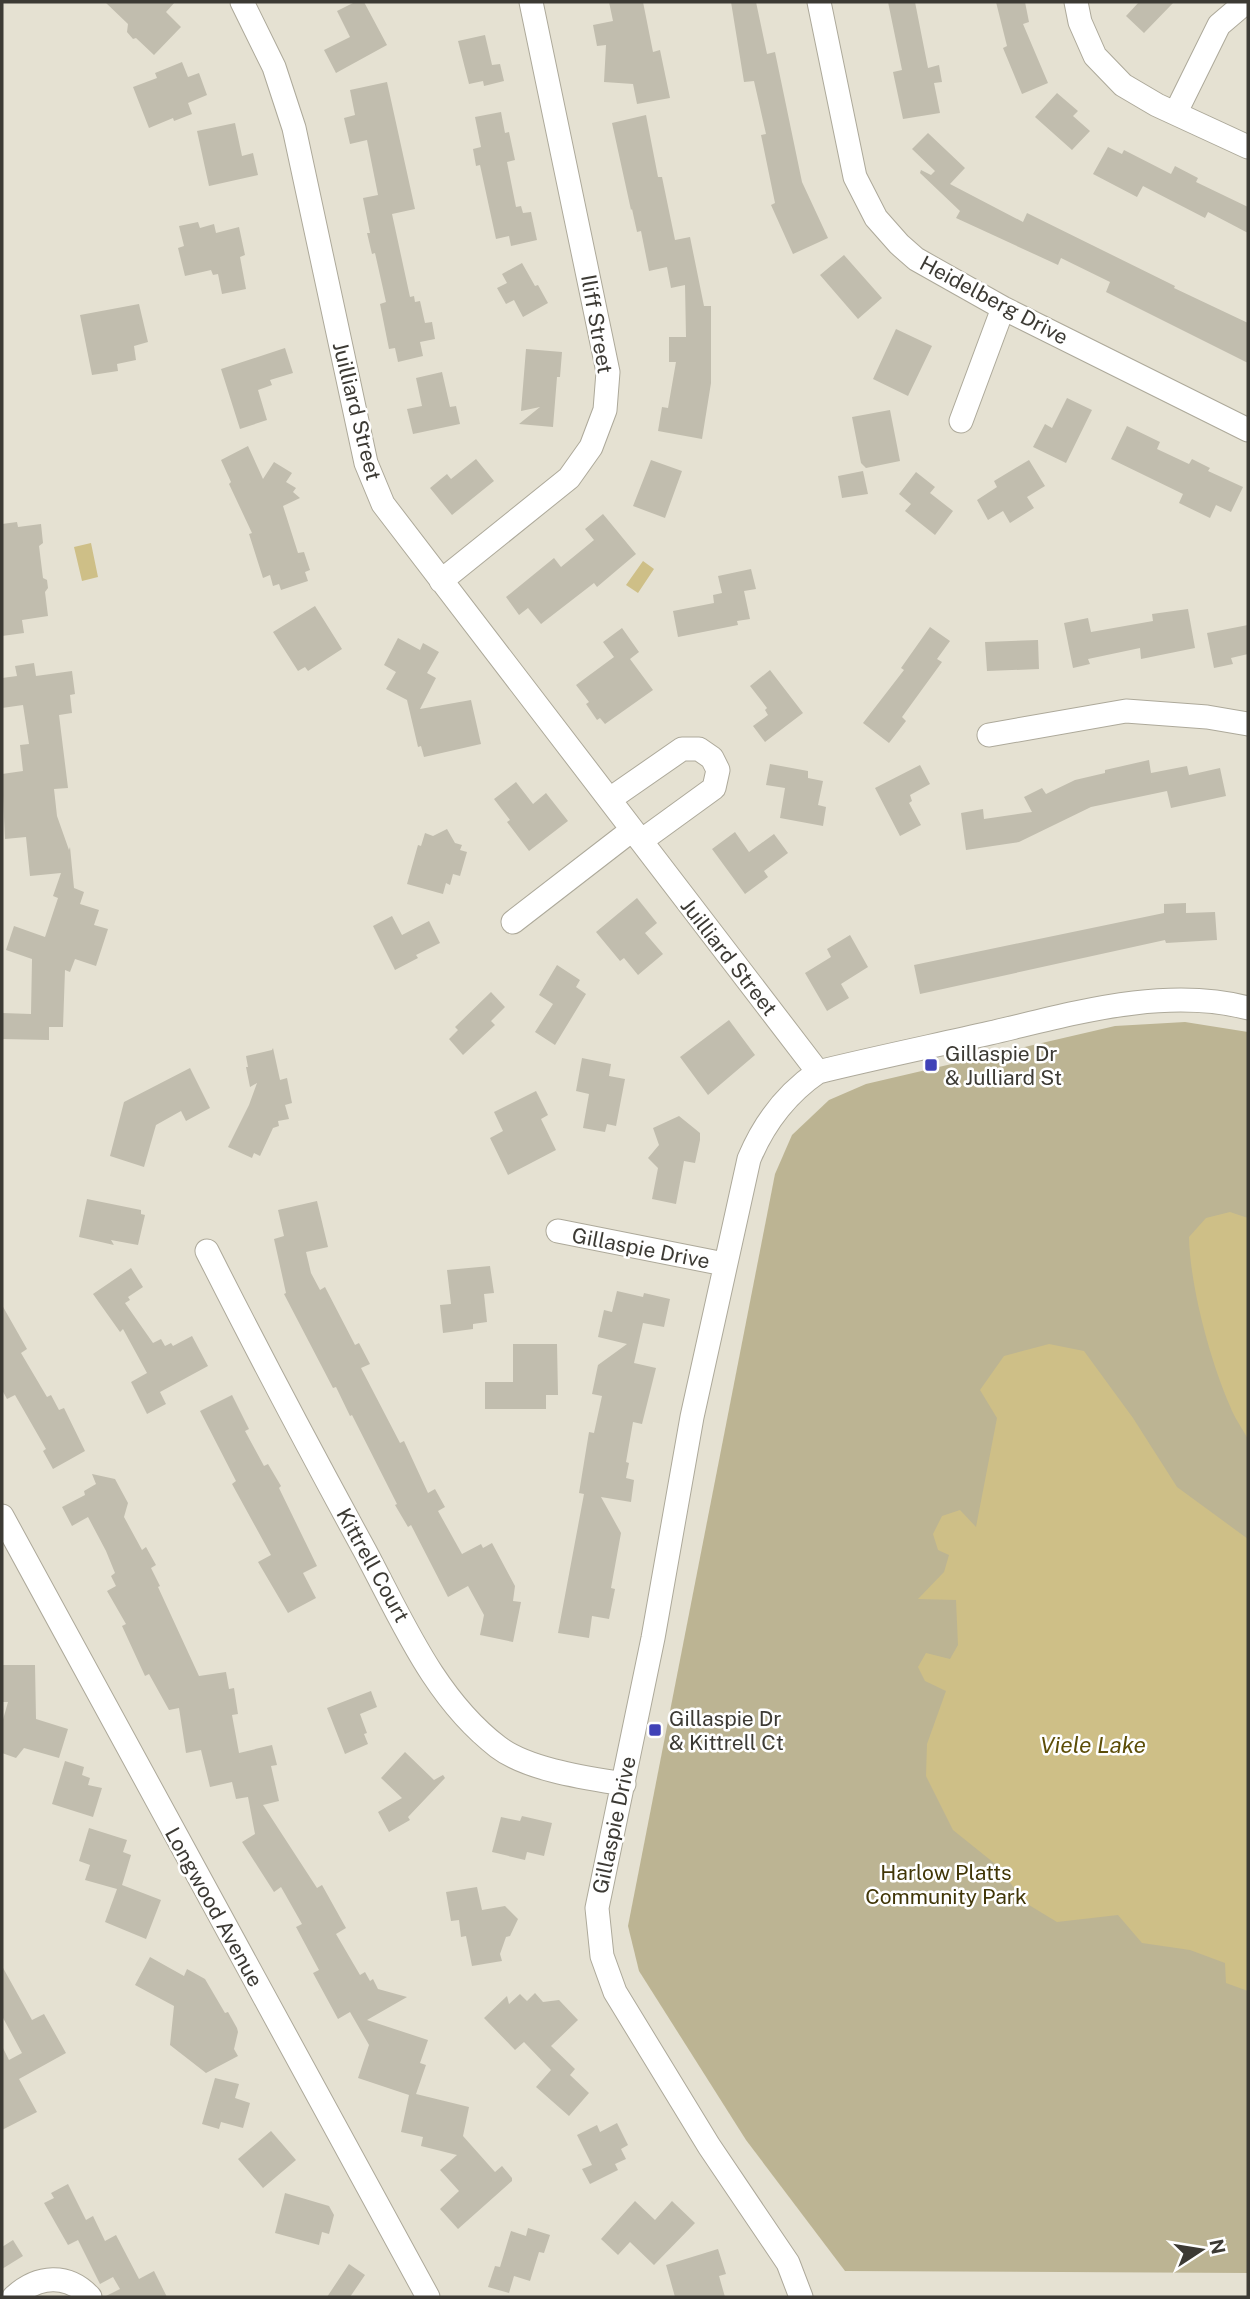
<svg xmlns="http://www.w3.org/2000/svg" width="1250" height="2299" font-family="'Public Sans',sans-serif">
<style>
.green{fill:#bcb493}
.water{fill:#cebf87}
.building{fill:#c1bdae}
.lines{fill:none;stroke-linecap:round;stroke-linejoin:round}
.street-casing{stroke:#ada99a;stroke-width:25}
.street{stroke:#fff;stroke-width:23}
.poi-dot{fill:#4042b7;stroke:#fff;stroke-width:2.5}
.labels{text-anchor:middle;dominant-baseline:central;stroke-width:5;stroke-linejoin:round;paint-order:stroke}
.street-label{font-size:21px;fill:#3c3a34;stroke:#fff}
.poi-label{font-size:21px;fill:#3c3a34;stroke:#fff;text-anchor:start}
.park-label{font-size:21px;fill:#413607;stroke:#fff}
.water-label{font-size:23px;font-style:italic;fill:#5c4d07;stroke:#fff}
</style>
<rect width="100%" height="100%" fill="#e5e1d2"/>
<path class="green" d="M1185 1022 1248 1032V2273L845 2271 746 2140 639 1971 628 1926 775 1174 792 1135 829 1100 866 1084 1115 1026Z"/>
<path class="water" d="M91 543 98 577 82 581 74 547Z
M643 561 654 569 638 593 626 585Z
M1230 1212 1248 1218V1439C1242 1428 1234 1417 1230 1406 1210 1360 1190 1286 1189 1237L1206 1218Z
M1049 1344 1084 1351 1133 1418 1177 1487 1248 1539V1991L1226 1983 1225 1963 1190 1950 1142 1943 1118 1915 1057 1922 1024 1902 999 1867 953 1830 926 1776 927 1744 946 1691 925 1681 918 1667 926 1653 950 1659 958 1645 956 1600 918 1599 944 1572 949 1555 938 1550 933 1534 942 1516 960 1510 976 1527 997 1418 980 1390 1004 1356Z"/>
<path class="building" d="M105 2H175L166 12 181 27 154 55 136 38 133 39 127 32 128 24Z
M355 2H364L387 45 336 73 324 50 350 37 337 11Z
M609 2H643L653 52 660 50 670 98 637 104 633 84 604 82 606 45 597 46 593 25 613 21Z
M731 2H756L767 54 775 52 802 182 828 238 793 254 771 205 775 203 761 135 766 134 754 81 744 82Z
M888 2H915L928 68 939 65 942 82 934 83 940 113 903 119 893 72 902 70Z
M996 2H1025L1029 22 1023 24 1048 83 1022 94 1003 48 1007 46Z
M1139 2H1174L1144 33 1126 16Z
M485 35 492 65 500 64 504 81 484 86 483 81 469 84 458 41Z
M182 62 188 77 199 73 207 95 188 103 192 114 174 121 173 118 149 128 133 87 157 78 155 73Z
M387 82 415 209 392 214 410 297 414 296 415 302 420 301 425 323 432 322 435 339 420 342 423 356 398 362 395 348 389 349 380 304 386 302 375 253 372 254 367 233H370L363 198 378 195 367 140 350 144 344 118 355 115 350 90Z
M1057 93 1078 111 1073 116 1090 131 1072 150 1035 117Z
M501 112 505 133 509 132 515 160 507 162 516 207 521 206 523 213 531 212 537 240 511 246 509 236 496 239 480 165 476 166 473 149 481 147 475 117Z
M646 115 658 177H662L675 240 690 237 704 306H711V383L702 439 658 431 662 407 668 408 676 362H669V337H686L685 285 671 288 667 267 649 271 641 231 637 232 632 209 631 210 612 123Z
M235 123 242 156 253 153 258 175 209 186 197 131Z
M928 133 965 168 950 184 1023 222 1027 213 1175 286 1174 288 1248 323V363L1106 292 1110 282 1061 258 1058 265 956 218 960 211 920 173 921 170 931 175 935 171 912 149Z
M1108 147 1122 154 1124 150 1171 174 1175 166 1198 178 1196 182 1248 207V233L1208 212 1205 218 1143 186 1137 197 1093 174Z
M198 222 200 228 214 224 216 233 239 227 245 255 240 257 246 289 222 294 218 274 213 275 211 270 185 276 178 248 184 246 179 226Z
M844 255 882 298 858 319 820 275Z
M522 263 535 286 538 285 548 303 523 317 514 300 506 304 497 288 507 283 502 274Z
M139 304 148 342 134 346 136 360 117 364 118 371 92 375 80 315Z
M896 329 932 346 908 396 873 379Z
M285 348 293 373 270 380 272 385 258 390 267 420 240 429 221 369Z
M526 349 562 352 560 377H557L553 427 519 424 540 407 521 411Z
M442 372 450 407 456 406 460 424 413 434 407 409 422 406 416 378Z
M1067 398 1092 410 1066 463 1033 447 1045 424 1052 428Z
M890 410 900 461 866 468 861 463 852 417Z
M1127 426 1160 442 1157 449 1189 464 1192 459 1210 468 1208 471 1243 487 1231 512 1216 505 1210 518 1179 503 1183 494 1111 459Z
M248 446 263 479 274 462 292 473 286 482 296 488 293 492 300 498 283 506 298 553 304 552 310 570 305 572 308 581 281 590 279 584 273 586 270 575 263 578 249 534 252 533 229 484 231 482 221 460Z
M476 459 494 481 452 515 430 488 447 474 451 479Z
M651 460 682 471 665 518 633 506Z
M1029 460 1045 486 1027 497 1034 508 1010 523 1003 511 988 520 977 500 997 487 994 481Z
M863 471 868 494 842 498 838 476Z
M916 472 935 487 930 493 953 511 935 535 905 511 911 504 899 494Z
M603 514 636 554 597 587 594 583 541 624 528 608 519 615 506 597 554 558 561 567 594 540 585 529Z
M17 522 18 527 41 524 43 543 39 546 43 578 47 580 48 588 45 592 48 616 22 620 24 633 2 636V524Z
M751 569 756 589 744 591 750 619 737 621 738 625 678 637 673 611 714 603 713 595 722 593 718 576Z
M315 606 342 649 308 671 305 667 298 671 273 632Z
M1188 609 1195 648 1141 659 1140 648 1088 659 1090 664 1073 668 1064 623 1088 618 1091 632 1153 621 1152 614Z
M1248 625V654L1231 658 1233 664 1214 668 1207 633Z
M930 627 950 641 937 659 942 662 902 717 906 721 889 743 863 723 904 670 901 668Z
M622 628 639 652 630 659 653 690 605 724 600 718 597 720 586 704 589 702 576 685 614 657 603 642Z
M398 638 420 650 423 643 439 652 427 673 436 678 420 709 471 700 481 744 424 757 421 746 418 747 407 700 386 689 396 672 384 665Z
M1038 640 1039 669 987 671 985 642Z
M34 663 36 676 72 671 75 694 70 695 72 713 59 715 68 788 54 789 57 816 69 850 70 847 74 888 84 892 80 904 99 910 94 925 108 929 96 966 75 959 70 972 65 970 63 1027H49V1040L2 1039V1013L31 1014 32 959 6 950 14 926 45 937 58 898 53 896 61 873 30 876 26 837 5 839 2 774 23 771 20 745 29 744 23 705 2 708V678L17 676 15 666Z
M770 670 803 713 765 742 753 726 768 715 765 710 767 708 750 686Z
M1149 760 1151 773 1187 766 1189 775 1220 768 1226 796 1171 808 1167 791 1091 807 1019 842 966 850 961 813 983 809 984 819 1032 812 1024 797 1042 788 1046 794 1075 780 1105 773V770Z
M770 764 808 771V778L823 781 818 805 826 807 823 826 780 818 785 788 766 785Z
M920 765 930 784 910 795 912 801 909 803 921 825 900 836 875 788Z
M516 782 533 804 546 793 568 821 529 851 507 822 510 820 494 799Z
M447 829 455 843 462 845 460 850 467 852 460 876 453 874 450 885 446 883 443 894 407 884 418 845 421 846 425 833 433 836Z
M735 832 749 852 774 834 788 853 764 871 768 877 745 894 712 849Z
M637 898 657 923 645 933 663 954 638 975 624 958 620 961 596 932Z
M1186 903V913L1215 912 1217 940 1166 943 1165 940 920 994 914 965 1164 913V904Z
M392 916 402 935 429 921 440 943 416 955 418 958 395 970 373 926Z
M850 935 868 967 841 984 849 998 827 1011 805 973 831 957 827 949Z
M557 965 580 980 576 987 586 994 555 1045 535 1032 553 1004 539 995Z
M491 992 505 1007 491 1021 495 1025 463 1055 449 1039 458 1030 455 1027Z
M729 1020 755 1055 708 1095 680 1057Z
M273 1048 280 1080 287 1078 292 1103 285 1105 289 1119 278 1121 279 1126 273 1128 260 1156 254 1153 252 1158 228 1147 249 1105 257 1083 250 1087 246 1067H248L246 1056 272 1050Z
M582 1058 611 1064 609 1076 625 1079 616 1126 607 1124 605 1132 583 1128 589 1094 576 1091Z
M190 1068 210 1108 186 1121 181 1111 156 1125 144 1167 110 1156 124 1102Z
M536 1091 548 1115 541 1119 556 1150 508 1175 490 1138 503 1131 494 1112Z
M679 1116 700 1133V1140L695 1163 684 1161 676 1204 652 1199 658 1168 648 1158 659 1145 653 1128Z
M87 1199 141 1210V1214L145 1215 138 1245 111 1240 114 1245 79 1237Z
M317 1201 328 1247 306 1252 311 1273 320 1290 325 1287 355 1345 359 1343 370 1364 361 1368 400 1443 404 1441 428 1493 435 1489 445 1507 438 1511 462 1554 481 1544 483 1548 492 1543 515 1586 513 1601 521 1602 513 1642 480 1635 484 1615 468 1586 448 1597 411 1525 408 1527 395 1505 397 1504 352 1415 350 1416 336 1387 333 1388 284 1294 286 1293 274 1239 284 1236 278 1210Z
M490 1266 494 1293 484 1294 487 1322 473 1324V1329L443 1333 440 1305 451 1304 447 1270Z
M131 1268 143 1287 128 1297 130 1300 125 1303 153 1343 161 1339 165 1346 171 1343 173 1346 192 1336 208 1366 160 1392 166 1404 147 1414 131 1382 147 1373 123 1329 120 1332 93 1294Z
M617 1291 643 1297 644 1293 670 1299 664 1327 643 1323 634 1363 656 1368 642 1424 633 1422 626 1462 629 1463 626 1478 634 1480 631 1502 601 1497 621 1533 611 1588 615 1589 609 1619 592 1616 589 1638 558 1633 584 1494 579 1493 589 1432 594 1433 602 1396 592 1394 598 1365 627 1344 598 1337 604 1310 612 1312Z
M2 1305 27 1349 21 1353 47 1397 51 1395 59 1410 64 1408 85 1451 53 1469 43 1451 46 1449 15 1395 7 1399 2 1390Z
M513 1344H557L558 1395H546V1409H485V1382H513Z
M232 1395 249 1429 245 1431 264 1466 268 1464 281 1486 279 1488 317 1566 303 1573 316 1598 288 1613 258 1562 271 1555 232 1484 236 1481 200 1411Z
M92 1474 115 1479 128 1503 124 1517 142 1550 146 1547 156 1565 151 1568 160 1586 158 1587 199 1676 226 1672 229 1689 234 1688 238 1714 232 1715 239 1753 272 1745 277 1765 271 1766 279 1801 263 1805 317 1888 322 1885 346 1928 336 1934 360 1975 365 1972 370 1981 373 1979 378 1989 407 1997 367 2020 428 2040 420 2063 426 2065 416 2094 469 2107 463 2136 495 2172 502 2166 512 2178V2181L458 2229 440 2209 459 2191 440 2170 457 2155 421 2146 423 2137 401 2132 409 2095 358 2078 369 2045 350 2012 338 2019 313 1973 319 1970 296 1927 302 1924 281 1887 274 1892 242 1842 255 1834 248 1797 236 1799 232 1782 210 1787 201 1750 186 1753 179 1708 169 1710 149 1674 145 1676 122 1626 126 1624 107 1591 116 1586 111 1576 115 1573 106 1551 88 1517 72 1526 62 1507 85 1495 84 1491 96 1484Z
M2 1665H35L36 1719 68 1729 59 1758 24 1748 16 1758 2 1753V1723L8 1702H2Z
M371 1691 377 1707 360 1714 367 1733 364 1734 368 1744 345 1754 327 1708Z
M405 1752 434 1780 443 1775 445 1778 408 1817 410 1820 389 1832 378 1812 402 1798 381 1778Z
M65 1761 84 1767 82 1775 90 1778 88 1785 102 1788 93 1817 52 1804Z
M522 1816 552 1823 544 1856 527 1852 525 1860 492 1852 501 1817 520 1821Z
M89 1828 127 1840 123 1852 131 1855 122 1885 161 1900 146 1939 105 1922 117 1889 85 1880 90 1865 79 1861Z
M477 1887 482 1910 505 1906 518 1919 510 1936 506 1937 500 1954 502 1961 472 1966 466 1936 461 1937 459 1920 451 1921 446 1892Z
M150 1957 184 1976 187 1969 205 1979 225 2013 228 2012 237 2028 238 2032 234 2049 238 2056 206 2073 170 2045 174 2006 135 1985Z
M2 1966 32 2020 44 2014 66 2053 19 2079 37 2112 2 2130V2046L9 2060 22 2053 2 2016Z
M535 1993 543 2002 559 2000 578 2020 551 2046 575 2069 570 2075 589 2093 569 2116 536 2087 551 2070 524 2042 515 2050 484 2018 507 1996 509 2004 520 1994 527 2001Z
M215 2078 239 2084 235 2098 250 2103 243 2128 221 2122 219 2129 202 2124Z
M617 2123 628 2145 621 2149 626 2159 615 2164 618 2170 590 2184 582 2169 592 2165 577 2135 597 2125 600 2132Z
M271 2131 296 2160 263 2188 238 2159Z
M68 2184 86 2220 93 2216 105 2241 116 2235 139 2279 154 2271 167 2297H104L120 2289 113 2277 100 2284 78 2240 68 2245 44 2203 54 2198 51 2193Z
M285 2193 329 2206 334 2215 329 2234 322 2232 319 2245 275 2233Z
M635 2201 655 2220 672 2201 695 2223 654 2265 630 2242 618 2255 601 2239Z
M528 2228 550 2235 544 2253 539 2252 530 2281 514 2276 509 2293 488 2287 495 2266 500 2267 511 2231 526 2236Z
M13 2240 23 2256 2 2269V2247Z
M718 2249 726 2274 719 2276 725 2297H675L666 2265Z
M349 2264 365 2275 350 2297H327Z"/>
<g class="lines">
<g class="street-casing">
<path id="street" d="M242 2 274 67 294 128 366 463 383 504 818 1072
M819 2 855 177 876 218 899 244 916 259 1003 308 1248 430
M1076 2 1080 22 1095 56 1123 85 1157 105 1248 147
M1176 112 1219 25 1246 2
M961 421 1003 308
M441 581 569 478 591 447 605 410 608 372 531 2
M989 735 1126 711 1207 717 1248 724
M610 799 682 749H699L712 758 718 770 714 788 641 841
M513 922 632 830
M558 1231 724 1264
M207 1251C258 1352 311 1452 365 1551 402 1620 434 1698 498 1747 528 1770 587 1778 624 1784
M2 1516 428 2297
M14 2297C38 2275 68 2273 90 2297
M801 2297 788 2263 709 2146 615 1992 602 1956 597 1908 653 1638 692 1417 749 1159C764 1123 786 1094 818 1072 875 1058 933 1046 990 1033 1072 1014 1164 986 1248 1008"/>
</g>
<use href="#street" class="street"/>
</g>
<g class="poi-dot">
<rect x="924" y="1058" width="14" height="14" rx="3.5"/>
<rect x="648" y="1723" width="14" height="14" rx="3.5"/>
</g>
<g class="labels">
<g class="street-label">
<text transform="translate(994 300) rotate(28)">Heidelberg Drive</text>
<text transform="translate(597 324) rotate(80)">Iliff Street</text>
<text transform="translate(357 411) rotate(76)">Juilliard Street</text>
<text transform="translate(729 957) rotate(52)">Juilliard Street</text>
<text transform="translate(641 1248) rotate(11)">Gillaspie Drive</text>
<text transform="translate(373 1565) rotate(61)">Kittrell Court</text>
<text transform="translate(614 1825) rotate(-78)">Gillaspie Drive</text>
<text transform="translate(214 1907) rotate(61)">Longwood Avenue</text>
</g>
<g class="poi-label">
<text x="945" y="1053">Gillaspie Dr<tspan x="945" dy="24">&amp; Julliard St</tspan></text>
<text x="669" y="1718">Gillaspie Dr<tspan x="669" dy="24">&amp; Kittrell Ct</tspan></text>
</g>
<g class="park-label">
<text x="946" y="1872">Harlow Platts<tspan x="946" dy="24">Community Park</tspan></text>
</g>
<g class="water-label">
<text x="1093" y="1744">Viele Lake</text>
</g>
</g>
<rect width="1250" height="2299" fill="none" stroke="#3c3a34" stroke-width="7"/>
<g transform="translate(1201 2250) rotate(78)" stroke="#ffffff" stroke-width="5" paint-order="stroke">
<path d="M0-5L12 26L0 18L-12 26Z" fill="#3c3a34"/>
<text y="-10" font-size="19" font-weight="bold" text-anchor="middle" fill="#3c3a34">N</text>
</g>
</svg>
